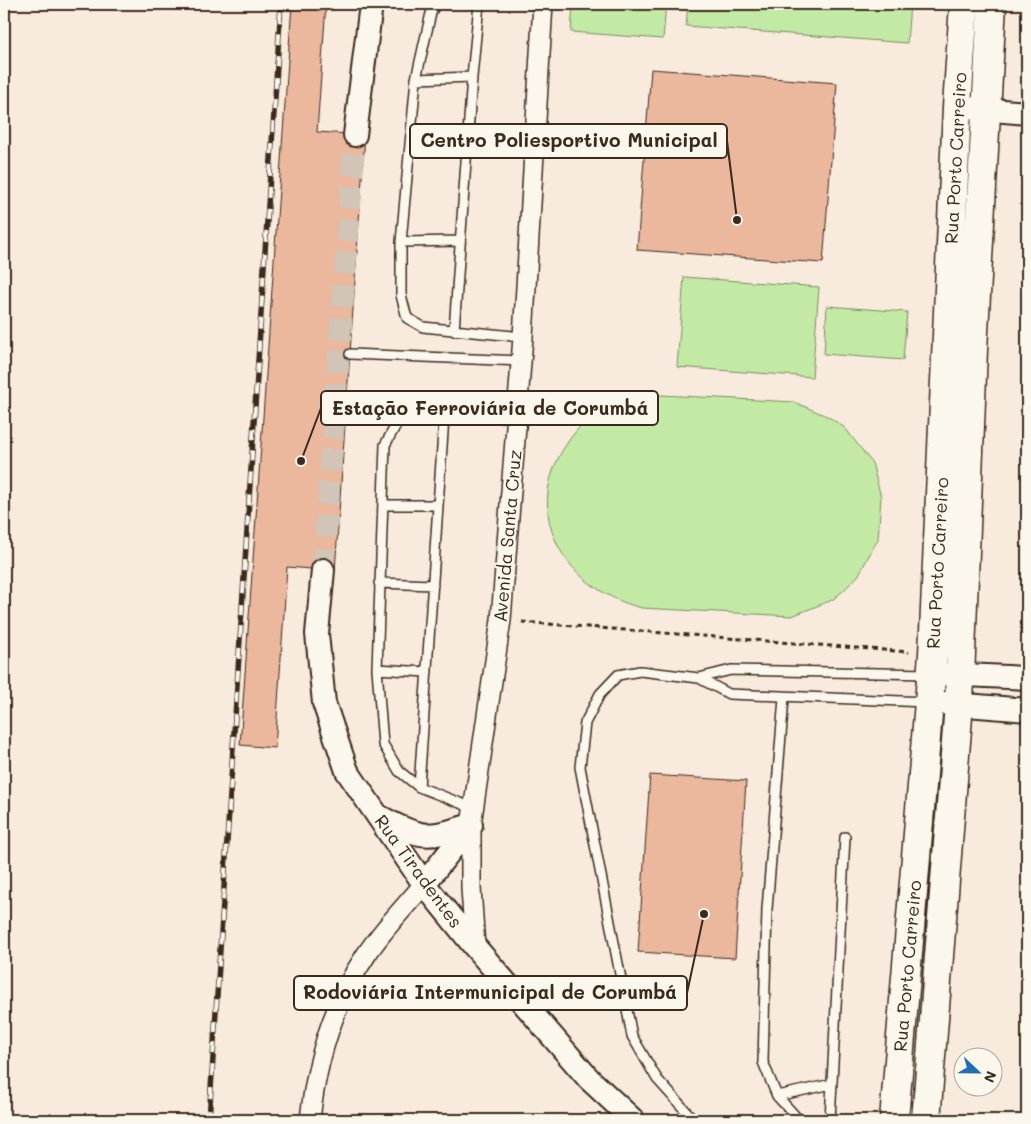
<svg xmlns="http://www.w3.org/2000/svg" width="1031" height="1124" font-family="Mali,sans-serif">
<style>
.green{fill:#c2eaa5;stroke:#7e8a62}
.building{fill:#ebb79d;stroke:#3b2a1e}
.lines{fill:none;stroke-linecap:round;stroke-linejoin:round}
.tertiary-tunnel{stroke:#d2c4b6;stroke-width:22;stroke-dasharray:22 11;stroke-linecap:butt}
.service-casing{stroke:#3b2a1e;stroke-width:12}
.minor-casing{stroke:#3b2a1e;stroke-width:22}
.tertiary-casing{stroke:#3b2a1e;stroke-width:26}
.primary-casing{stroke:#3b2a1e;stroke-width:31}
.path{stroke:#3b2a1e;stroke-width:3;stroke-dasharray:5 4;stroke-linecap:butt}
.service{stroke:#fbf7ec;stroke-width:9}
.minor{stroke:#fbf7ec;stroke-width:19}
.tertiary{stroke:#fbf7ec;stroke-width:22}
.primary{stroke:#fbf7ec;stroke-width:28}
.rail-casing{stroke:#3b2a1e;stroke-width:5.5}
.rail{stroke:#fbf7ec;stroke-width:4;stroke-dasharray:11;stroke-linecap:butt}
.labels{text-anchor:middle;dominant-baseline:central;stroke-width:4;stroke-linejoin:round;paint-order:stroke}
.street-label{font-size:18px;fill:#3b2a1e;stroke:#fbf7ec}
.leader{fill:none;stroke:#3b2a1e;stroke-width:2}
.callout-dot{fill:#3b2a1e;stroke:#fbf7ec;stroke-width:2}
.callout{fill:#fbf7ec;stroke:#3b2a1e;stroke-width:2}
.callout-label{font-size:19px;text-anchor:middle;font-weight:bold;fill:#3b2a1e}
</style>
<rect width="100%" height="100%" fill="#f8eadc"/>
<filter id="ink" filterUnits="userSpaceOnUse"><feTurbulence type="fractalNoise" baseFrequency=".02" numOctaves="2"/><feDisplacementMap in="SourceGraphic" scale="10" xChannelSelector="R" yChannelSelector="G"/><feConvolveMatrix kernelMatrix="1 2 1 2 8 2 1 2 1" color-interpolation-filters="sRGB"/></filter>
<g filter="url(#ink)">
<path class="green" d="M573 4H666L663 39 571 32Z
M688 4H910L907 43 686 26Z
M684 277 819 287 812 377 677 367Z
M827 306 907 312 903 360 824 354Z
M661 395 794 402 829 417 845 428 872 463 881 497 878 539 858 576 844 590 832 600 792 616 642 608C564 589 517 511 570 439 582 423 596 407 615 400 629 396 647 396 661 395Z"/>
<path class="building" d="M292 4H326L317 132 365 135 335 571 287 567 275 748 240 745Z
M651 69 837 83 823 263 637 250Z
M650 775 746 781 735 958 638 952Z"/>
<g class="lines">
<path class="tertiary-tunnel" d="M323 570 355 135"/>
<g class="service-casing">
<path id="service" d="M435 4 431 13 416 79 401 242V295L407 318 423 327 523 337
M416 79 472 77
M401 242 459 241
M454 331 472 77 479 4
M350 354 521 361
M383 505H438
M379 583 433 585
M377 669 427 672
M699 678 731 670 928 674
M784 698 767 909 763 1062 777 1096 799 1120
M419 787 444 417
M473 808 419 787 399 771 383 744 377 669 385 445 396 425 413 415 517 417
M777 1096 832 1084
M694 1120 657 1079 632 1036 580 767 585 723 600 694 618 675 640 671 699 678 729 694 926 702
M830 1120 845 837"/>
</g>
<g class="minor-casing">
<path id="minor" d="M475 947 471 888V825L501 620 523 337 543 4
M310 1120C316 1063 333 1004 366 955 382 930 405 907 424 884"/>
</g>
<g class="tertiary-casing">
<path id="tertiary" d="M957 107 1027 113
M355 135 371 4
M323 570 317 634 324 703 347 771 424 884 475 947 589 1079 633 1120
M943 674 1027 678
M930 702 1027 710
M382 818C422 840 429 838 471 825
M424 884 471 825"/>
</g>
<g class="primary-casing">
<path id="primary" d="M894 1120 933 654 957 107 964 4
M926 1120 959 704 973 350 992 4"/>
</g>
<path class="path" d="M522 622 909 652"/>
<use href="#service" class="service"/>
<use href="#minor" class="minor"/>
<use href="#tertiary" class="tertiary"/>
<use href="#primary" class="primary"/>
<g class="rail-casing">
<path id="rail" d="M209 1120 281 4"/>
</g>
<use href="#rail" class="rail"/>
</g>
</g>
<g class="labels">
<g class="street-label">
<text transform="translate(955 158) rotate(-87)">Rua Porto Carreiro</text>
<text transform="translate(507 536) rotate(-85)">Avenida Santa Cruz</text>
<text transform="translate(937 563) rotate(-87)">Rua Porto Carreiro</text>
<text transform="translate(419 871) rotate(54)">Rua Tiradentes</text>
<text transform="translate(907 966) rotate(-85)">Rua Porto Carreiro</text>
</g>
</g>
<path class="leader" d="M737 220L727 141M301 461L321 408M704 914L687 993"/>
<g class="callout-dot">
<circle cx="737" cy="220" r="5"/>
<circle cx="301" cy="461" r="5"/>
<circle cx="704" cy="914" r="5"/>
</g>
<g class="callout">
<rect x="410" y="124" width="317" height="34" rx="5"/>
<rect x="321" y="391" width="337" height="34" rx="5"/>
<rect x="294" y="976" width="393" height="34" rx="5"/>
</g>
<g class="callout-label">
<text x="569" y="147">Centro Poliesportivo Municipal</text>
<text x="490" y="415">Estação Ferroviária de Corumbá</text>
<text x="490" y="999">Rodoviária Intermunicipal de Corumbá</text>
</g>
<rect width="1031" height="1124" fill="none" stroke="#fbf7ec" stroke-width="20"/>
<rect x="10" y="10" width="1011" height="1104" fill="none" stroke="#3b2a1e" stroke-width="2" filter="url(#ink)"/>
<g transform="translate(978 1072) rotate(112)"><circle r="24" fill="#fbf7ec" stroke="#aea59a"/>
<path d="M0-4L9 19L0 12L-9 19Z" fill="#1f6fb2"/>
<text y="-8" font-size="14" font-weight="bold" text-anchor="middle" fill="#3b2a1e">N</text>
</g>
</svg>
